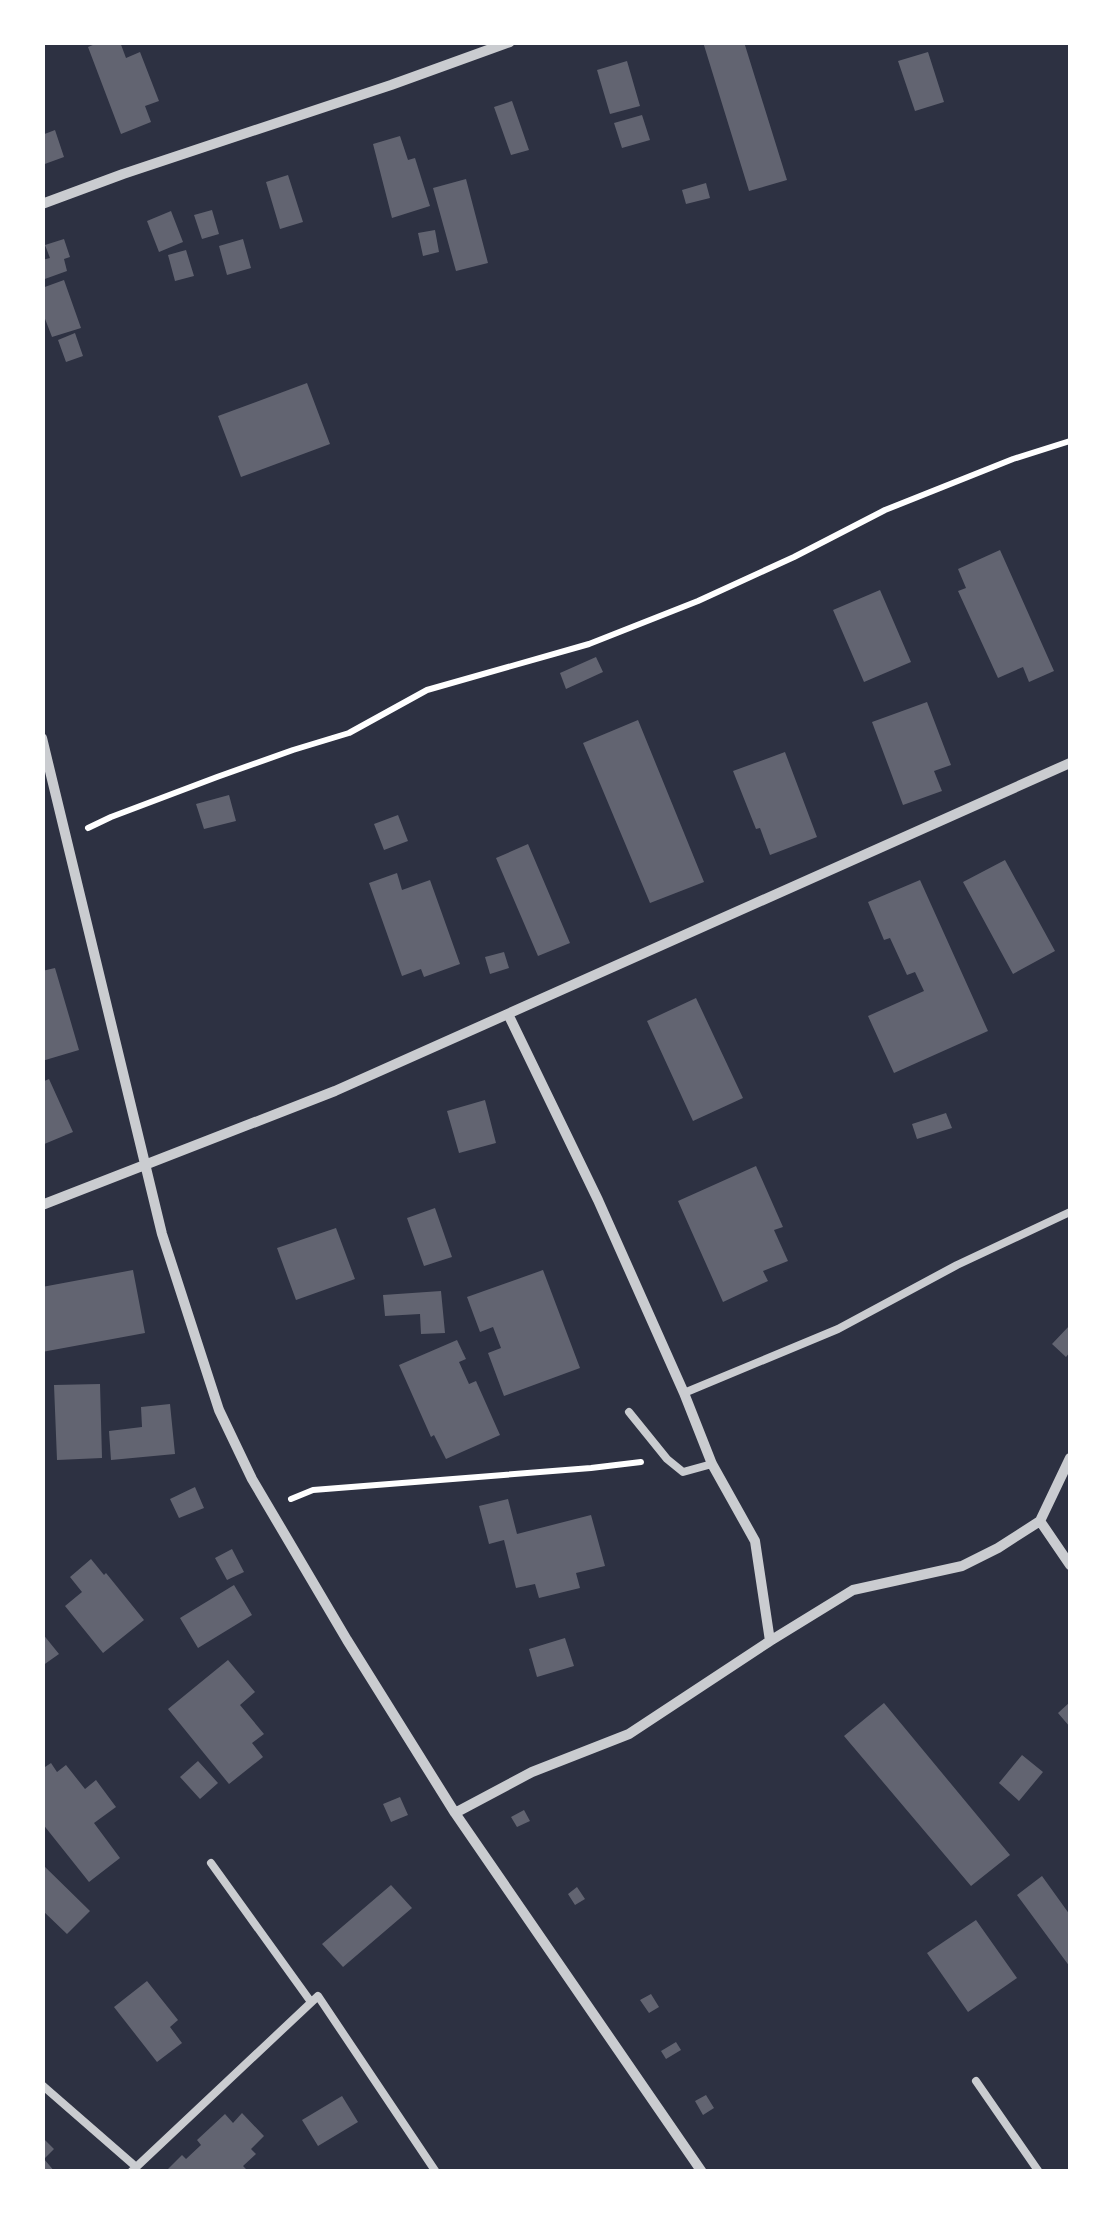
<svg xmlns="http://www.w3.org/2000/svg" width="1113" height="2214" font-family="Mulish,sans-serif">
<style>
.building{fill:#626471}
.lines{fill:none;stroke-linecap:round;stroke-linejoin:round}
.path{stroke:#fff;stroke-width:6}
.service{stroke:#caccd0;stroke-width:8}
.minor{stroke:#caccd0;stroke-width:10}
</style>
<rect width="100%" height="100%" fill="#2d3142"/>
<path class="building" d="M100 42H120L126 58 140 52 159 101 145 106 151 122 121 134 88 47Z
M703 42H744L787 180 749 191Z
M928 52 944 102 915 111 898 61Z
M627 61 640 106 610 114 597 70Z
M512 101 529 150 511 155 494 107Z
M642 115 650 140 622 148 614 123Z
M55 130 64 157 42 165V135Z
M400 136 408 160 415 158 430 206 392 218 373 144Z
M288 175 303 222 280 229 266 182Z
M466 179 488 263 456 271 433 188Z
M706 183 710 198 686 204 682 190Z
M212 210 219 234 202 239 194 215Z
M171 211 183 242 159 252 147 221Z
M435 230 439 252 423 256 418 233Z
M64 239 70 257 64 259 67 271 42 280V260L50 258 45 245Z
M243 239 251 268 227 275 219 246Z
M186 250 194 276 175 281 168 255Z
M64 280 81 328 52 337 42 311V288Z
M75 333 83 356 66 362 58 340Z
M307 383 330 444 241 477 218 416Z
M1000 550 1054 671 1029 682 1023 667 998 678 958 591 966 588 958 569Z
M880 590 911 662 864 682 833 610Z
M596 657 603 672 566 689 560 673Z
M927 702 951 765 934 771 942 791 903 805 872 722Z
M638 720 704 882 650 903 583 743Z
M785 752 817 837 770 855 760 828 756 829 733 771Z
M229 795 236 821 204 829 196 804Z
M398 815 408 841 384 850 374 824Z
M528 844 570 943 538 956 496 858Z
M1005 860 1055 951 1013 974 963 882Z
M397 873 402 890 430 880 460 964 424 977 421 969 402 976 369 883Z
M920 880 988 1031 894 1073 868 1016 924 991 915 972 907 975 890 938 884 940 868 902Z
M504 952 509 968 490 974 485 957Z
M55 968 79 1050 42 1061V971Z
M696 998 743 1098 693 1121 647 1021Z
M49 1079 73 1132 42 1145V1082Z
M485 1100 496 1143 459 1153 447 1111Z
M946 1113 952 1128 917 1139 912 1124Z
M756 1166 783 1227 774 1230 788 1261 763 1271 768 1281 723 1302 678 1201Z
M435 1208 452 1257 424 1266 407 1218Z
M336 1228 355 1279 296 1300 277 1248Z
M133 1270 145 1333 42 1352V1287Z
M543 1270 580 1368 504 1396 488 1353 501 1348 493 1327 480 1332 467 1297Z
M441 1291 445 1333 421 1334 420 1314 385 1316 383 1295Z
M1070 1325V1352L1066 1357 1052 1344Z
M457 1340 466 1359 459 1362 469 1384 476 1381 500 1435 446 1459 434 1435 431 1437 399 1365Z
M100 1384 102 1458 57 1460 54 1385Z
M170 1404 175 1454 111 1460 109 1431 142 1427 141 1407Z
M195 1487 204 1508 179 1518 170 1499Z
M508 1499 517 1534 591 1515 605 1566 576 1573 580 1588 539 1598 535 1584 516 1588 504 1540 489 1544 479 1506Z
M232 1549 244 1572 227 1580 215 1558Z
M91 1559 104 1575 106 1573 144 1620 103 1653 65 1606 82 1592 70 1577Z
M234 1585 252 1615 198 1648 180 1618Z
M42 1633 59 1654 42 1666Z
M565 1638 574 1666 537 1677 529 1649Z
M228 1660 255 1692 240 1705 264 1734 252 1743 263 1757 229 1784 168 1709Z
M1070 1702V1727L1058 1713Z
M884 1703 1010 1855 971 1886 844 1736Z
M1022 1755 1043 1772 1019 1801 999 1783Z
M198 1761 218 1783 200 1799 180 1777Z
M51 1763 57 1772 66 1765 85 1789 96 1780 116 1807 94 1823 120 1858 89 1882 42 1823V1769Z
M400 1797 408 1815 391 1822 383 1804Z
M524 1810 530 1821 517 1827 511 1817Z
M42 1864 90 1911 67 1934 42 1910Z
M1042 1876 1070 1915V1967L1017 1895Z
M391 1885 412 1908 343 1967 322 1944Z
M577 1887 585 1899 575 1905 568 1894Z
M976 1920 1017 1978 968 2012 927 1953Z
M147 1981 178 2020 170 2027 182 2043 157 2062 114 2007Z
M651 1994 659 2007 649 2013 640 2000Z
M676 2042 681 2050 666 2059 661 2051Z
M706 2095 714 2108 703 2115 695 2101Z
M342 2096 358 2122 318 2146 302 2120Z
M242 2113 264 2136 251 2149 256 2154 243 2166 249 2172H165L182 2155 186 2159 201 2145 197 2140 225 2114 233 2123Z
M42 2137 54 2149 44 2159 55 2172H42Z"/>
<g class="lines">
<path class="path" d="M88 828 111 817 217 777 293 750 349 733 427 690 589 644 698 601 794 557 885 510 1013 459 1070 441
M291 1499 313 1490 591 1468 641 1462"/>
<path class="service" d="M684 1393 838 1329 957 1265 1070 1212
M629 1412 667 1459 683 1472 712 1464
M211 1863 311 2002
M976 2081 1039 2172
M42 2085 135 2166
M131 2172 318 1996 436 2172"/>
<path class="minor" d="M42 204 123 174 391 85 510 42
M42 738 162 1234 219 1410 252 1479 347 1640 455 1813 702 2172
M508 1014 598 1200 684 1393 712 1464 755 1541 770 1641
M42 1205 335 1091 1070 763
M1040 1521 1070 1458
M455 1813 532 1772 629 1734 770 1641 853 1590 962 1566 998 1548 1040 1521 1070 1565"/>
</g>
<rect width="1113" height="2214" fill="none" stroke="#ffffff" stroke-width="90"/>
</svg>
